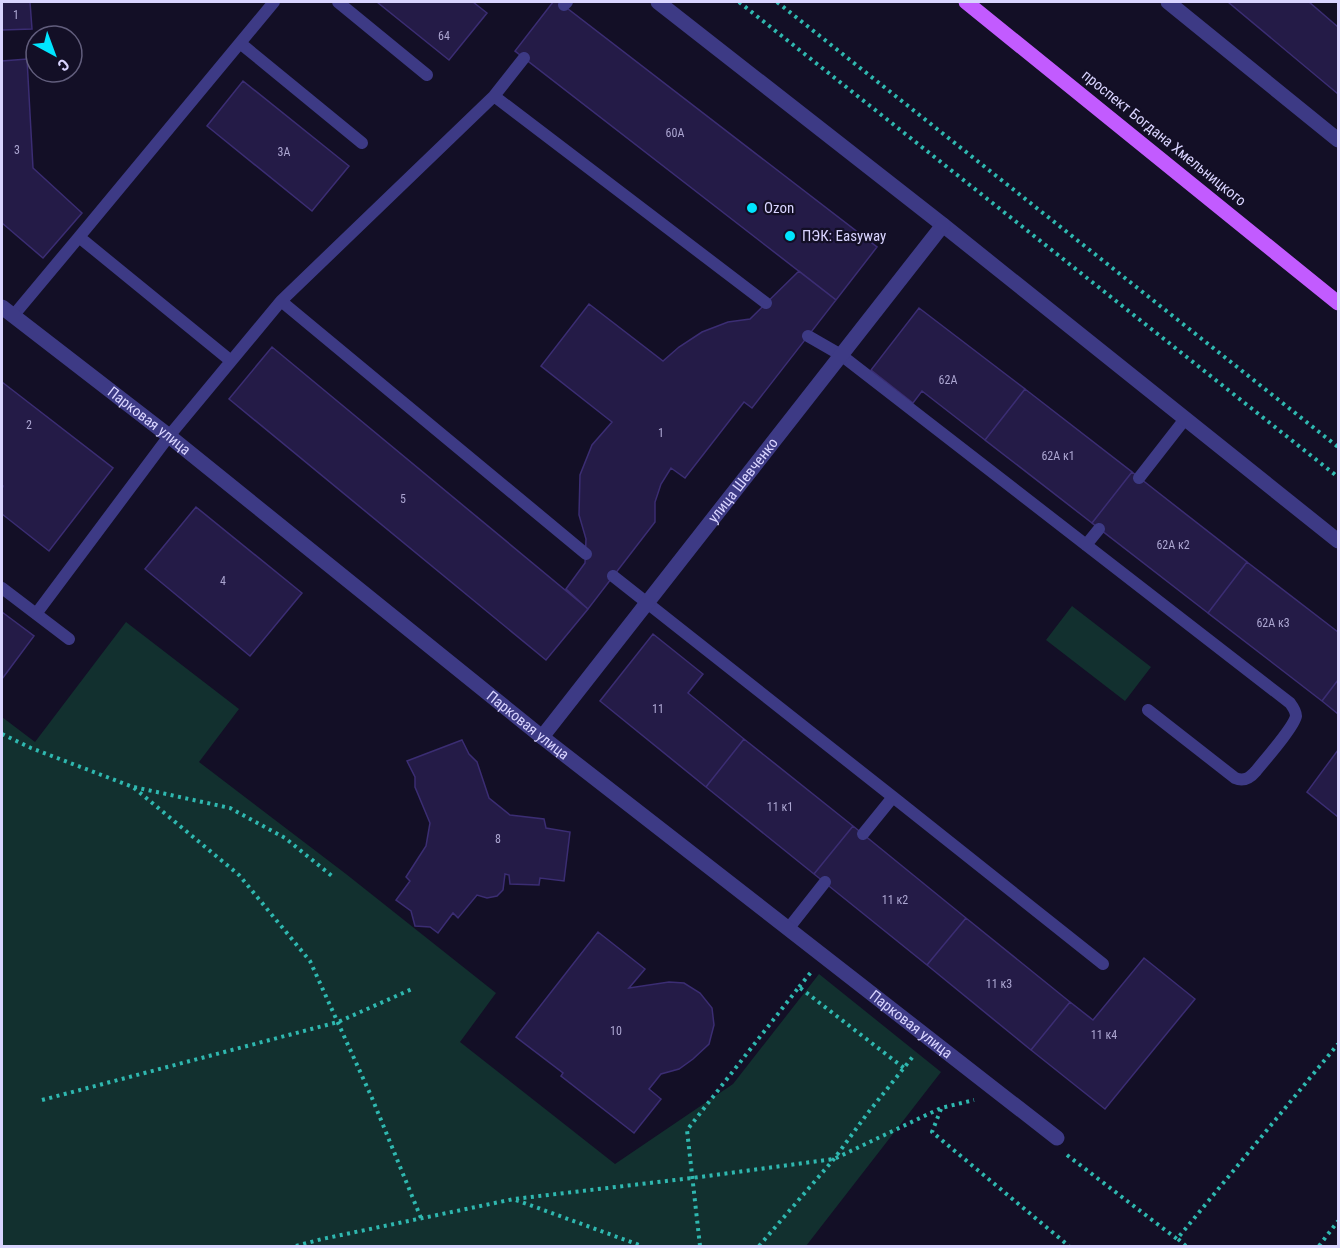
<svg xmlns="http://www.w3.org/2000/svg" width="1340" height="1248" font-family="'Roboto Condensed',sans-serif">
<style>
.green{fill:#12302f}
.building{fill:#241b47;stroke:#3b2d73;stroke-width:1.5}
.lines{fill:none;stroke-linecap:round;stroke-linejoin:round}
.path{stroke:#2fb8b0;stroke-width:4;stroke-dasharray:3 4.5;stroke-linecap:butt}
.lane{stroke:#3d3a85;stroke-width:12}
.street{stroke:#3d3a85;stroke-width:15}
.primary{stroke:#c25bff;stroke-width:15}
.poi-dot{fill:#00e5ff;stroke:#130f26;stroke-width:2}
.labels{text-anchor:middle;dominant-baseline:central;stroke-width:4.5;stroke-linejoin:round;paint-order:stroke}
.number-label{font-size:12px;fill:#aca6d1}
.street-label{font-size:15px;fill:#d9d4ff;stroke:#130f26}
.poi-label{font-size:15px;fill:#d9d4ff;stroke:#130f26;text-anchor:start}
</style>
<rect width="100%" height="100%" fill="#130f26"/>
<path class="green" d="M1072 606 1151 667 1125 701 1046 640Z
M126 622 239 709 199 762 346 874 496 993 460 1042 615 1164 733 1084 819 974 941 1072 806 1246H2V717L35 742Z"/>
<path class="building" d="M2 2H30L32 29 2 30Z
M377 2H473L487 13 449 60Z
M553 2H559L877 247 836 300 515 51Z
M1228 2H1309L1338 27V94Z
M27 59 33 168 82 213 43 258 2 223V61Z
M243 81 349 166 312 211 207 126Z
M799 271 836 300 752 408 744 402 685 478 671 468 661 484 655 502V522L588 609 566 589 585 563 586 539 579 515 580 475 592 445 612 422 541 366 589 304 663 361 679 347 702 332 728 322 750 319Z
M919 308 1025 389 985 440 922 391 913 403 871 370Z
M272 347 588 609 546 660 229 399Z
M2 382 113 468 49 551 2 514V489L3 486 2 485Z
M1025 389 1132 472 1092 523 985 440Z
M1132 472 1247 562 1208 613 1092 523Z
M196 507 302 593 250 656 145 569Z
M1247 562 1338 632V680L1322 701 1208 613Z
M2 612 34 636 2 679Z
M653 634 703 674 688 693 744 739 706 787 600 701Z
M1338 680V714L1322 701Z
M744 739 853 826 814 874 706 787Z
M462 740 469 754 477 762 489 798 510 815 544 819 546 828 570 832 564 881 540 878 539 885 510 884 509 875 505 874 503 890 497 896 487 898 477 895 458 918 453 913 438 933 430 927 415 926 411 911 396 900 410 881 406 877 426 846 430 823 415 787V777L407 761Z
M1338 750V817L1307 792Z
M853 826 966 918 927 965 814 874Z
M966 918 1070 1002 1031 1050 927 965Z
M598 932 645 969 629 988 669 982 684 983 700 993 712 1008 714 1025 709 1044 693 1059 679 1069 661 1074 649 1089 661 1099 634 1133 561 1076 563 1073 516 1037Z
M1144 958 1195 999 1105 1109 1031 1050 1070 1002 1093 1020Z"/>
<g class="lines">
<path class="path" d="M739 2 1338 477
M777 2 1338 447
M2 734 31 748 133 787 239 875 310 961 372 1098 421 1218
M134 787 230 808 285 838 332 876
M799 987 812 971
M42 1100 338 1022 412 989
M941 1109 932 1132 1069 1246
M1067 1155 1177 1239 1338 1044
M516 1200 642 1246
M1178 1239 1186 1246
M296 1246 322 1239 514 1199 692 1178 834 1159 941 1108 974 1100
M700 1246 687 1130 799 987 904 1068
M759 1246 834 1159 867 1114 915 1054
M1319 1246 1338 1221"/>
<path class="lane" d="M338 2 427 75
M564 5 567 2
M240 43 362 143
M524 58 494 96 766 303
M79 237 274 2
M281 301 494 96
M13 316 79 237 231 361
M808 336 841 355 1290 703C1293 707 1296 711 1296 716 1294 727 1264 761 1256 771 1250 778 1244 782 1235 778L1148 710
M1139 478 1185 419
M1086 545 1099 529
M613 576 893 797
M2 588 69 639
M36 614 169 436 281 301 586 554
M863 834 893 797 1103 964
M788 929 825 882"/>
<g class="street">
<path d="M658 2 943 225 1338 541"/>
<path d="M1168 2 1338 140"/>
<path id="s1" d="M2 307 169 436 542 737 1057 1138"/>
<path id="s2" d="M542 737 943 225"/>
</g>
<path class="primary" d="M966 2 1338 303"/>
</g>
<g class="poi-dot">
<circle cx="752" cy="208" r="6"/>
<circle cx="790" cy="236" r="6"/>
</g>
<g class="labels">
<g class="number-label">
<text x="16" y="15">1</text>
<text x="444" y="36">64</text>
<text x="675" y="133">60А</text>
<text x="17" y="150">3</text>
<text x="284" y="152">3А</text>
<text x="948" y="380">62А</text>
<text x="29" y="425">2</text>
<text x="661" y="433">1</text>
<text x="1058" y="456">62А к1</text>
<text x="403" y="499">5</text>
<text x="1173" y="545">62А к2</text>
<text x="223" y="581">4</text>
<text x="1273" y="623">62А к3</text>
<text x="658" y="709">11</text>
<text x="780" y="807">11 к1</text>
<text x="498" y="839">8</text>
<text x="895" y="900">11 к2</text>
<text x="999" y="984">11 к3</text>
<text x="616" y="1031">10</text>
<text x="1104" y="1035">11 к4</text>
</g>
<g class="street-label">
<text transform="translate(1164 138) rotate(39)">проспект Богдана Хмельницкого</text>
<text stroke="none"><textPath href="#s1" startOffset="186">Парковая улица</textPath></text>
<text stroke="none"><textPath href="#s2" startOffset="326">улица Шевченко</textPath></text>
<text stroke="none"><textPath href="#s1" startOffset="672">Парковая улица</textPath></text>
<text stroke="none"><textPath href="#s1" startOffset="1158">Парковая улица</textPath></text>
</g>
<g class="poi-label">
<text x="764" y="208">Ozon</text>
<text x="802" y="236">ПЭК: Easyway</text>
</g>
</g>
<rect width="1340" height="1248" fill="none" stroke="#d9d4ff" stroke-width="6"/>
<g transform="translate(54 54) rotate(139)"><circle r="28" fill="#130f26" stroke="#625e7d" stroke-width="1.5"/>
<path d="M0-4.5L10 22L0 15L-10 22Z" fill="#00e5ff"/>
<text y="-9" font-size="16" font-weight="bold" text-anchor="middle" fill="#d9d4ff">С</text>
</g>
</svg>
